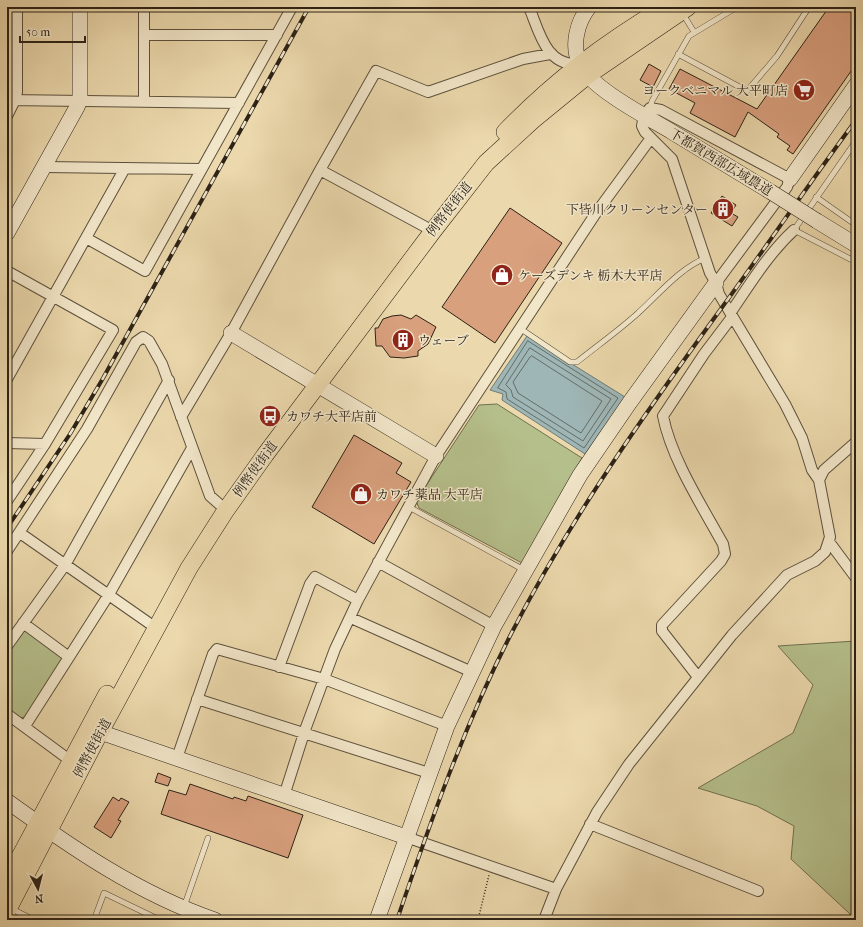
<svg xmlns="http://www.w3.org/2000/svg" width="863" height="927" font-family="'IM FELL French Canon','Noto Serif JP',serif">
<style>
.green{fill:#b5bf8b;stroke:#707050}
.water{fill:#9eb6b6;stroke:#707b76}
.lines{fill:none;stroke-linecap:round;stroke-linejoin:round}
.shore{stroke:#656c66;stroke-width:1}
.building{fill:#d9a07e;stroke:#2c2216}
.lane-casing{stroke:#5c503c;stroke-width:6}
.street-casing{stroke:#5c503c;stroke-width:12}
.secondary-casing{stroke:#2c2216;stroke-width:16}
.primary-casing{stroke:#2c2216;stroke-width:18}
.path{stroke:#2c2216;stroke-width:1.5;stroke-dasharray:1 2;stroke-linecap:butt}
.lane{stroke:#f2e6c9;stroke-width:5}
.street{stroke:#f2e6c9;stroke-width:10}
.secondary{stroke:#f2e6c9;stroke-width:15}
.primary{stroke:#ebd8ac;stroke-width:17}
.rail-casing{stroke:#2c2216;stroke-width:4}
.rail{stroke:#f2e6c9;stroke-width:2.5;stroke-dasharray:8;stroke-linecap:butt}
.secondary-bridge-casing{stroke:#2c2216;stroke-width:16;stroke-linecap:butt}
.secondary-bridge{stroke:#f2e6c9;stroke-width:15}
.labels{text-anchor:middle;dominant-baseline:central;stroke-width:3;stroke-linejoin:round;paint-order:stroke}
.poi-label{font-size:13px;fill:#2c2216;stroke:#f2e6c9;text-anchor:start}
.street-label{font-size:13px;fill:#2c2216;stroke:#f2e6c9}
</style>
<rect width="100%" height="100%" fill="#ebd8ac"/>
<filter id="stains"><feTurbulence type="fractalNoise" baseFrequency=".005" numOctaves="4"/><feColorMatrix values="0 0 0 0 .2 0 0 0 0 .09 0 0 0 0 .02 0 0 0 .5 -.17"/></filter>
<radialGradient id="worn" r=".72"><stop offset=".6" stop-color="#630" stop-opacity="0"/><stop offset="1" stop-color="#630" stop-opacity=".3"/></radialGradient>
<path class="green" d="M497 404 582 458 522 563 419 508 416 501 479 405Z
M25 629 64 657 25 717 19 718 7 710V654Z
M856 641V920H851L850 914 791 859 794 826 757 806 698 788 793 733 813 685 778 646Z"/>
<path class="water" d="M527 336 625 397 585 454 502 400 503 394 490 390Z"/>
<g class="lines">
<path class="shore" d="M528 341 618 398 584 448 507 399 506 392 498 388Z
M530 348 611 399 583 441 513 397 511 390 506 385Z
M532 356 602 401 581 433 518 393 513 382 530 357Z"/>
</g>
<path class="building" d="M829 7H845L852 12 856 7V64L793 154 787 150 790 146 777 137 779 134 748 112 735 137 690 113 695 103 669 89 680 69 757 109Z
M649 64 661 71 653 87 640 80Z
M722 196 736 205 731 213 738 217 732 226 711 213Z
M510 208 562 243 495 343 442 307Z
M401 315 411 319 416 315 436 327 428 344 418 351V356L404 358 390 357 382 346H376L375 328H378L383 319 392 316Z
M354 435 402 463 396 473 411 482 374 544 312 507Z
M158 773 171 778 168 786 155 782Z
M190 784 233 799 234 797 246 801 248 796 303 815 288 858 161 814 169 790 186 795Z
M113 797 119 801 121 798 129 802 118 820 121 821 111 838 94 827Z"/>
<g class="lines">
<g class="lane-casing">
<path id="lane" d="M683 14 694 32
M678 54 747 91 777 56 809 7
M650 108 652 101 689 36 737 7
M856 141 794 230 856 262
M816 197 856 225
M521 329 570 362H577C597 346 618 331 637 314 657 296 681 267 706 258
M409 507 524 570
M184 907 208 838
M10 908 34 920
M94 920 104 893 160 920"/>
</g>
<g class="street-casing">
<path id="street" d="M529 7C539 31 546 67 579 64
M144 35H277
M7 100 239 103
M144 101V7
M7 116 15 100 17 92V7
M44 167 201 169
M320 170 376 71 428 92 523 59 550 54
M86 238 145 271 292 7
M7 271 113 330 45 444 7 501
M716 283 787 187 790 179 661 110 650 108 644 115 642 126 645 132 672 159 710 273 716 283 719 294 785 404 802 438 812 470 819 480
M731 312C750 284 769 253 794 230
M7 379 125 168
M181 417 231 333 320 170 433 231
M7 443 45 444
M20 533 156 628
M830 543 856 578
M7 551 87 429 136 342 143 337 149 341 162 364 210 496 226 510
M378 562 494 626
M351 618 472 672
M23 623 69 657
M7 646 65 565 169 380
M279 667 310 584 315 577 358 600
M698 677 662 631V625L721 561 725 554 723 544C702 506 671 458 663 416L704 354 732 317
M197 699 429 773
M7 714 75 764
M25 726 108 596 192 448
M177 758 213 654 217 649 324 679 447 726
M284 796 305 730 335 649 358 600 436 456 596 213 651 138
M590 824 758 891
M406 837 556 889
M544 920 556 889 597 812 629 764 732 635 787 575 815 561 825 552 830 537 819 480 824 470 856 442"/>
</g>
<g class="secondary-casing">
<path id="secondary" d="M589 7C577 22 571 46 580 64 590 88 649 118 672 132 705 152 738 172 771 192
M790 179 856 85
M817 221 856 245
M7 233 77 107 80 100V7
M231 333 436 456
M90 727 100 732 406 837
M7 801C72 848 139 894 215 920
M377 920 447 726 494 626 580 475 630 402 716 283"/>
</g>
<g class="primary-casing">
<path id="primary" d="M505 132C555 80 604 44 665 7
M7 881 107 694
M7 911 100 732 189 568 226 510 265 455 433 231 486 163 533 120 588 75 688 7"/>
</g>
<path class="path" d="M478 920 489 875"/>
<use href="#lane" class="lane"/>
<use href="#street" class="street"/>
<use href="#secondary" class="secondary"/>
<use href="#primary" class="primary"/>
<g class="rail-casing">
<path id="rail" d="M7 528 70 434 102 380 309 7
M397 920C430 823 464 726 511 634 571 517 646 412 723 306 768 244 811 181 856 120"/>
</g>
<use href="#rail" class="rail"/>
<g class="secondary-bridge-casing">
<path id="secondary-bridge" d="M771 192 817 221"/>
</g>
<use href="#secondary-bridge" class="secondary-bridge"/>
</g>
<defs>
<g id="supermarket-disc" transform="scale(1.15)"><circle r="9.5" fill="#8f2418" stroke="#f2e6c9"/><path d="M-6-5.5h2.5l.6 2H6L4.5 2H-2.5L-4.4-4H-6ZM-1.5 3.2a1.3 1.3 0 1 0 .1 0ZM3 3.2a1.3 1.3 0 1 0 .1 0Z" fill="#fff"/></g>
<g id="building-disc" transform="scale(1.15)"><circle r="9.5" fill="#8f2418" stroke="#f2e6c9"/><path d="M-4-6H4V6H1V3H-1V6H-4ZM-2.5-4.3h1.7v1.8h-1.7ZM.8-4.3h1.7v1.8H.8ZM-2.5-1h1.7V.8h-1.7ZM.8-1h1.7V.8H.8Z" fill="#fff"/></g>
<g id="shop-disc" transform="scale(1.15)"><circle r="9.5" fill="#8f2418" stroke="#f2e6c9"/><path d="M-5-2.5h2.3a2.7 3.5 0 0 1 5.4 0H5L5.5 6h-11ZM-1.5-2.5h3a1.5 2.3 0 0 0-3 0Z" fill="#fff"/></g>
<g id="bus-disc" transform="scale(1.15)"><circle r="9.5" fill="#8f2418" stroke="#f2e6c9"/><path d="M-5-6H5V4H4V6H2V4H-2V6H-4V4H-5ZM-3.5-4V0h7V-4ZM-3.5 1.2v1.5H-2V1.2ZM2 1.2v1.5H3.5V1.2Z" fill="#fff"/></g>
</defs>
<g fill-rule="evenodd">
<use href="#supermarket-disc" x="804" y="90"/>
<use href="#building-disc" x="723" y="209"/>
<use href="#shop-disc" x="502" y="275"/>
<use href="#building-disc" x="403" y="340"/>
<use href="#bus-disc" x="270" y="416"/>
<use href="#shop-disc" x="361" y="494"/>
</g>
<g class="labels">
<g class="poi-label">
<text x="788" y="90" text-anchor="end">ヨークベニマル 大平町店</text>
<text x="708" y="209" text-anchor="end">下皆川クリーンセンター</text>
<text x="518" y="275">ケーズデンキ 栃木大平店</text>
<text x="418" y="340">ウェーブ</text>
<text x="286" y="416">カワチ大平店前</text>
<text x="376" y="494">カワチ薬品 大平店</text>
</g>
<g class="street-label">
<text transform="translate(721 162) rotate(31)">下都賀西部広域農道</text>
<text transform="translate(449 209) rotate(-52)">例幣使街道</text>
<text transform="translate(255 469) rotate(-54)">例幣使街道</text>
<text transform="translate(92 748) rotate(-62)">例幣使街道</text>
</g>
</g>
<rect width="863" height="927" fill="none" stroke="#ebd8ac" stroke-width="24"/>
<rect x="8" y="8" width="847" height="911" fill="none" stroke="#2c2216" stroke-width="2"/>
<rect x="12" y="12" width="839" height="903" fill="none" stroke="#2c2216"/>
<g transform="translate(38 889) rotate(173)" stroke="#f2e6c9" stroke-width="3" paint-order="stroke">
<path d="M0-3L7 15L0 10L-7 15Z" fill="#2c2216"/>
<text y="-6" font-size="11" font-weight="bold" text-anchor="middle" fill="#2c2216">N</text>
</g>
<path d="M20 36v6h65v-6" fill="none" stroke="#2c2216" stroke-width="2"/>
<text x="26" y="36" font-size="12" fill="#2c2216" stroke="#f2e6c9" stroke-width="3" paint-order="stroke">50 m</text>
<rect width="100%" height="100%" filter="url(#stains)"/>
<rect width="100%" height="100%" fill="url(#worn)"/>
</svg>
